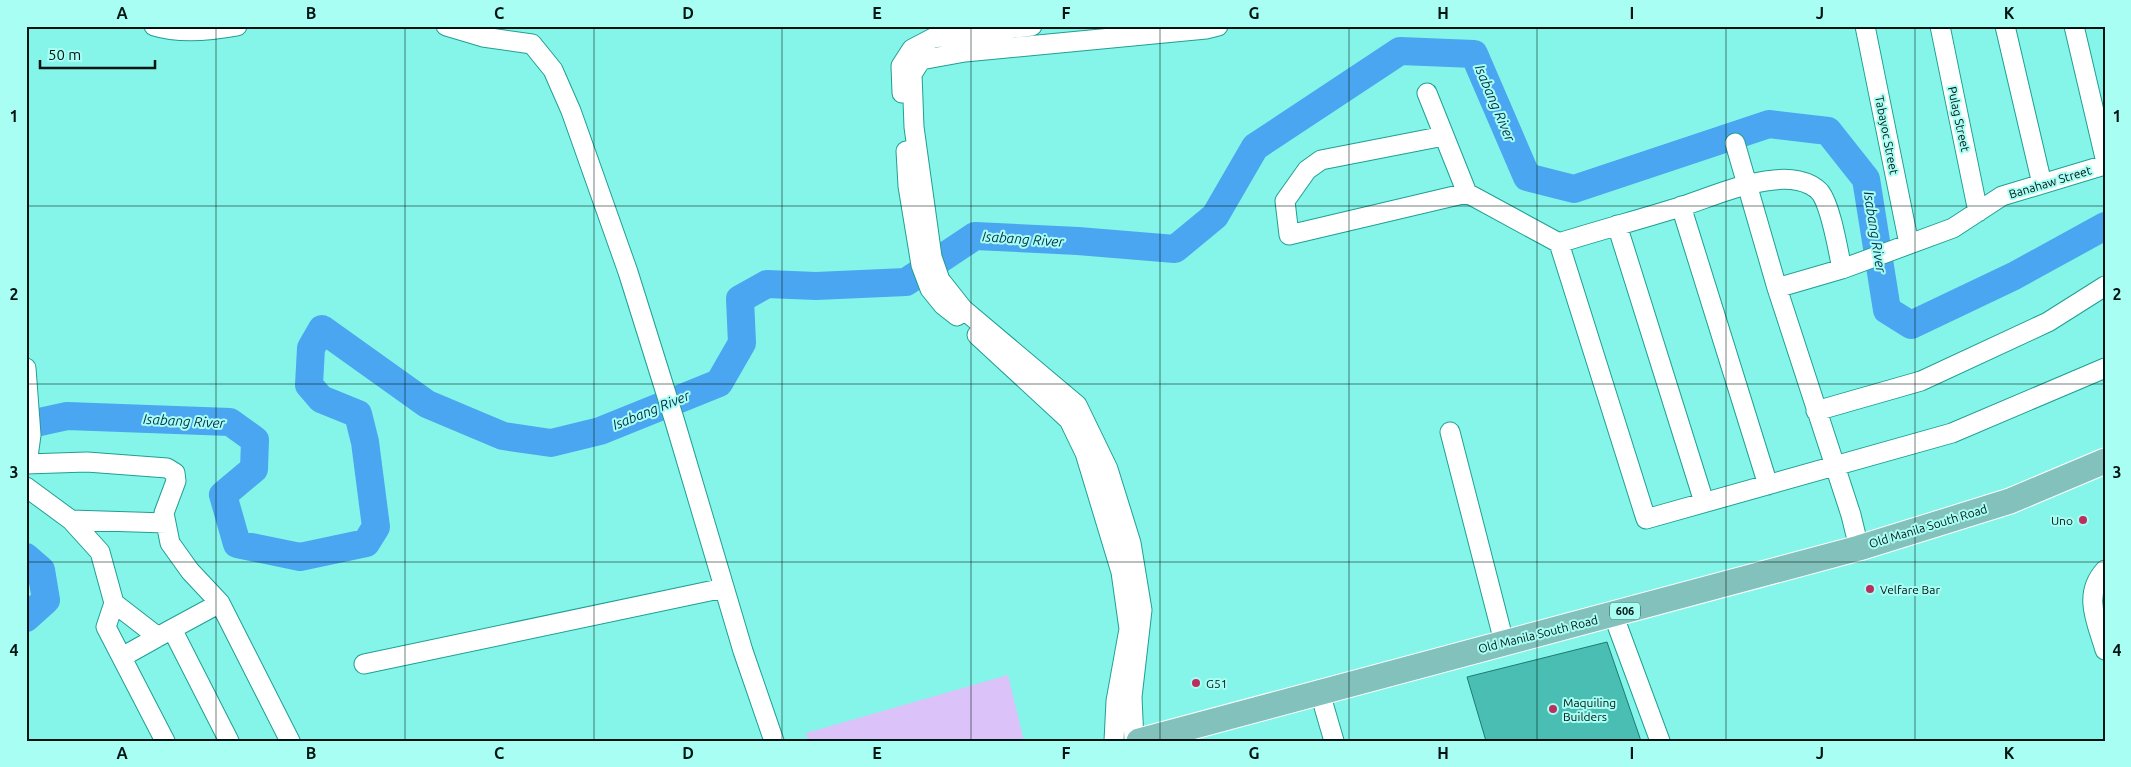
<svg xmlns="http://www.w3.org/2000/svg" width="2131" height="767" font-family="Ubuntu,sans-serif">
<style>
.green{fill:#dbc2f8}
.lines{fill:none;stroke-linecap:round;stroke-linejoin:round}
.river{stroke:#4aa6f0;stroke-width:28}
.building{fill:#4abeb2;stroke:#1c7a72}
.minor-casing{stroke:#209f94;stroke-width:21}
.major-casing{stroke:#fff;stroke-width:27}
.minor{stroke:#fff;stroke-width:19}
.major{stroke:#83c2bc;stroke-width:25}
.grid{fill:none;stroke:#001513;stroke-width:1;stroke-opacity:0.55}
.poi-dot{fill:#bc2e5d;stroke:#a9fef4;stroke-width:2}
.labels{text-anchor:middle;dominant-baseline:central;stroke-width:4;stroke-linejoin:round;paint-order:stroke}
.shield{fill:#a9fef4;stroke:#335b56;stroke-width:1}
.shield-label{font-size:11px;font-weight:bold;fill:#001513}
.street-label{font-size:12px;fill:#001513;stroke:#a9fef4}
.poi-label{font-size:12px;fill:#001513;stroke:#a9fef4;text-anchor:start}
.water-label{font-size:14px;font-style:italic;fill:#072e4b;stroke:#a9fef4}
.neatline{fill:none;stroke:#001513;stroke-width:2}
.grid-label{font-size:16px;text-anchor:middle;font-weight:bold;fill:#001513}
</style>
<rect width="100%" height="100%" fill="#85f5e9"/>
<path class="green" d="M1008 675 1024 741H808L806 733Z"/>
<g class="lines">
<path class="river" d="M26 425 67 416 230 422 255 440 254 469 223 495 237 544 300 557 366 543 376 527 365 442 358 414 321 399 309 385 311 348 322 329 427 404 503 436 551 443 600 431 719 383 742 343 740 299 767 284 816 286 906 282 975 236 1078 241 1175 249 1215 216 1255 147 1400 51 1474 54 1527 177 1574 189 1769 124 1828 131 1866 179 1887 310 1911 325 2014 276 2105 226
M26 557 41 570 46 600 26 618"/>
</g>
<path class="building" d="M1607 642 1641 741H1486L1467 677Z"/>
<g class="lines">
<g class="minor-casing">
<path id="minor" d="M154 26C180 34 210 31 237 26
M446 26 483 37 532 44 553 70 571 111 628 272 675 422 743 651 774 741
M1865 26 1909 244
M1940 26 1978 212
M2005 26 2042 184
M2074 26 2105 158
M902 93 901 66 912 49 933 38 1032 26
M1427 93 1467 193 1559 243
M1444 136 1321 160 1307 170 1285 201 1289 235 1467 193
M1735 143 1777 288 1851 515 1859 548
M906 151 908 186 921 265 930 289 943 305 957 316
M1681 206 1768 485
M1617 225 1704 502
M1842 269C1838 250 1831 206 1820 192 1809 180 1789 178 1774 180 1742 183 1713 196 1683 206 1642 219 1600 230 1559 243L1646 519 1952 433 2105 368
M1777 288 1842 269 1953 228 2002 196 2105 165
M977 335 1069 420 1085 453 1121 572 1129 629 1116 701 1114 741
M26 368 31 435 27 464
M1816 411 1921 381 2048 322 2105 286
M1450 432 1504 642
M26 464 87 462 167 468 175 473 176 481 164 513 170 543 190 571 220 603 290 741
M26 487 71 520 100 552 114 603 106 627 165 741
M71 520 166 523
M2105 570C2082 595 2097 622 2105 650
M114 603 158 637
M220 603 172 629 229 741
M1613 614 1660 741
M122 657 172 629
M364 664 724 588
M1320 693 1334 741
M1134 741 1132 697 1142 610 1131 543 1108 469 1077 405 963 309 940 280 932 257 914 127 912 74 921 60 965 52 1206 29 1218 26"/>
</g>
<g class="major-casing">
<path id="major" d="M1139 741 1859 548 2010 501 2105 461"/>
</g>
<use href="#minor" class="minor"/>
<use href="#major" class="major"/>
</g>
<path class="grid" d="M216 26V741M405 26V741M594 26V741M782 26V741M971 26V741M1160 26V741M1349 26V741M1537 26V741M1726 26V741M1915 26V741M26 206H2105M26 384H2105M26 562H2105"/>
<g class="poi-dot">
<circle cx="2083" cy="520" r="5"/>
<circle cx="1870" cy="589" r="5"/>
<circle cx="1196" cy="683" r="5"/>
<circle cx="1553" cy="709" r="5"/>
</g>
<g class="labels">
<rect class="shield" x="1610" y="602.5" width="30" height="17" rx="4"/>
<g class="shield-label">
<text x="1625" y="611">606</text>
</g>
<g class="street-label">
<text transform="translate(1959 119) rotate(78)">Pulag Street</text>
<text transform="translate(1887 135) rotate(79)">Tabayoc Street</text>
<text transform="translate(2050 182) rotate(-17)">Banahaw Street</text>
<text transform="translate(1928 526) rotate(-17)">Old Manila South Road</text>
<text transform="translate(1538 634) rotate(-14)">Old Manila South Road</text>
</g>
<g class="poi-label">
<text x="2073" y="520" text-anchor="end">Uno</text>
<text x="1880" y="589">Velfare Bar</text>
<text x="1206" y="683">G51</text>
<text x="1563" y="702">Maquiling<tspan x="1563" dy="14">Builders</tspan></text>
</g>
<g class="water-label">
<text transform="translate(1495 103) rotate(67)">Isabang River</text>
<text transform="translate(1875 232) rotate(81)">Isabang River</text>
<text transform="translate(1023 239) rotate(4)">Isabang River</text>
<text transform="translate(651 410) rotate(-22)">Isabang River</text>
<text transform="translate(184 421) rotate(3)">Isabang River</text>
</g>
</g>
<rect width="2131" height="767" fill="none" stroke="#a9fef4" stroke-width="55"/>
<path d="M40 60v8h115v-8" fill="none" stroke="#001513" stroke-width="2.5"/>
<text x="48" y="60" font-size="15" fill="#001513" stroke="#a9fef4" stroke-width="4" paint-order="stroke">50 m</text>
<rect x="28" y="28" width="2076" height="712" class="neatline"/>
<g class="grid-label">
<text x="122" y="19">A</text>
<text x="311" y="19">B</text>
<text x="499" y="19">C</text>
<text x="688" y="19">D</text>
<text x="877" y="19">E</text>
<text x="1066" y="19">F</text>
<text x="1254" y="19">G</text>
<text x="1443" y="19">H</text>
<text x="1632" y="19">I</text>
<text x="1820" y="19">J</text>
<text x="2009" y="19">K</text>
<text x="14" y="122">1</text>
<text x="2117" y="122">1</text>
<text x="14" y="300">2</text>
<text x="2117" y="300">2</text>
<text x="14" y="478">3</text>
<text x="2117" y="478">3</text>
<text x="14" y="656">4</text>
<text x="2117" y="656">4</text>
<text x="122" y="759">A</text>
<text x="311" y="759">B</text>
<text x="499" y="759">C</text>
<text x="688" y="759">D</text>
<text x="877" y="759">E</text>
<text x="1066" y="759">F</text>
<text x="1254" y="759">G</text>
<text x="1443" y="759">H</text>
<text x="1632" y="759">I</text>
<text x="1820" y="759">J</text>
<text x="2009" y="759">K</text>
</g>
</svg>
